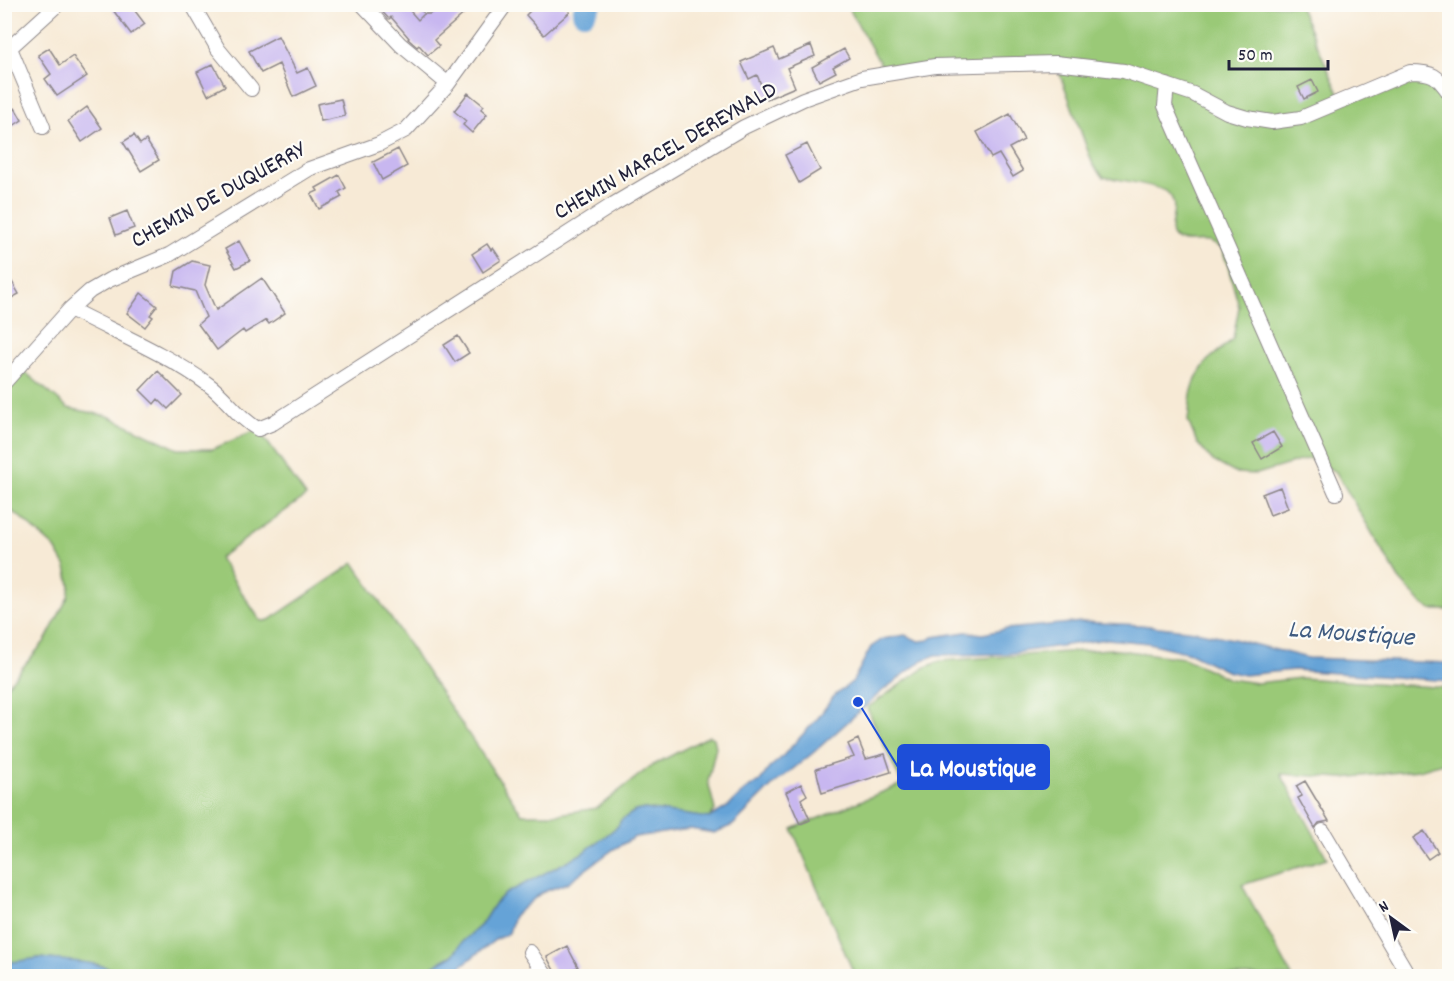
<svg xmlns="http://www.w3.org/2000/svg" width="1454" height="981" font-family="Dekko,sans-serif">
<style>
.green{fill:#9ac977;stroke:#5e7659;stroke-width:1.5}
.water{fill:#65a3d7;stroke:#446289;stroke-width:1.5}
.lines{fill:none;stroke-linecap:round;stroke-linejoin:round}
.river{stroke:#65a3d7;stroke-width:24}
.building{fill:#c8b7f0}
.minor-casing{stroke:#8c8688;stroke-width:16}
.minor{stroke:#fff;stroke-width:14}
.labels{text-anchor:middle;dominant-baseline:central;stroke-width:4.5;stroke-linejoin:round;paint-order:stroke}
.street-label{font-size:24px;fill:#22223b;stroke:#fdfcf7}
.water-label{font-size:26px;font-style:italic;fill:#405c81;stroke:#fdfcf7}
.leader{fill:none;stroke:#1d4ed8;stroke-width:2}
.callout-dot{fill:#1d4ed8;stroke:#fdfcf7;stroke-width:2}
.callout{fill:#1d4ed8;stroke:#1d4ed8;stroke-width:2}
.callout-label{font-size:26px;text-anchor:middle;font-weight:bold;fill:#fff}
</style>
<rect width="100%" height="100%" fill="#fdfcf7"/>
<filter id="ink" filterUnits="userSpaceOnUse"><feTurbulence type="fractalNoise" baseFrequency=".0167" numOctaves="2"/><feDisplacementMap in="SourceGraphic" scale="12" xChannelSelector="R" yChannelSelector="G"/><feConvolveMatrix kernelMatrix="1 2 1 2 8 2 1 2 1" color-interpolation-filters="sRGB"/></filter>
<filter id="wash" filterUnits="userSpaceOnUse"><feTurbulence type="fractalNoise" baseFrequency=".008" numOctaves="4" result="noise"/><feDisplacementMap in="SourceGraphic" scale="24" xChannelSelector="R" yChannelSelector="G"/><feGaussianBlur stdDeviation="1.35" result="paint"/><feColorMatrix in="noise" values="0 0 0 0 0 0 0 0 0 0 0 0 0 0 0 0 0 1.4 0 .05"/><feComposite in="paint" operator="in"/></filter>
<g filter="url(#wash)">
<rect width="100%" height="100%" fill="#f7ead6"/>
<path class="green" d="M847 5H1299L1342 100 1426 72 1450 94 1449 610H1431L1421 603 1399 579 1336 472 1309 458 1257 474 1235 473 1213 461 1197 443 1188 421 1191 394 1196 378 1207 361 1233 339 1239 307 1227 263 1221 248C1217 246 1212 243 1208 242 1197 240 1186 245 1176 239 1162 230 1184 207 1167 192 1160 186 1116 179 1104 177L1093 165 1056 63 885 72Z
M19 367 68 408 108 416 178 449H213L258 429 306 496 219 558 260 620 264 621 269 620 354 563 522 814H559L597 808 651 766 709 736 714 738 716 747 708 781 715 810 709 818 645 809 635 811 621 820 618 826 603 838 581 854 505 894 494 904 481 925 462 942 453 955 415 976H122L115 970 96 964 39 958 5 964V688L45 641 68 597 70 585 66 567 55 548 19 516 5 507V383Z
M1110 649 1184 658 1229 679 1257 683 1300 678 1449 688V761L1419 770 1343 778 1281 774 1327 858 1242 885 1292 976H855L792 829 902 784 867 708 924 668 940 661Z"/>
<path class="water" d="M1082 622 1141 625 1196 631 1233 639 1308 658 1449 663V681L1294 670 1244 675 1226 671 1190 653 1148 643 1107 639 1007 654 936 655 923 660 881 692 813 753 773 785 733 825 714 833 690 829 635 837 614 849 567 883 541 893 514 916 509 933 495 940 448 976H415L453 955 462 942 481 925 494 904 505 894 581 854 603 838 618 826 621 820 635 811 645 809 709 818 729 806 745 790 760 781 770 767 779 760 818 718 833 697 853 681 871 647 883 639 905 635 919 641 929 640 933 637 966 632 983 634 1006 629Z
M39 958C61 961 106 960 121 976H5L6 963Z"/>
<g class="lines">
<path class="river" d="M584 12 589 4"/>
</g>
<g id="blocks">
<path class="building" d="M120 4H125L129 9 132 7 145 24 131 34 113 10Z
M375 4H404L418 20 424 14H430L434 11 436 4H475L434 40 439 46 428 55 419 45 417 47 408 39 409 38 391 17 389 19Z
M537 4H563L570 12 544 35 526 15Z
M278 36 297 73 308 68 316 86 293 97 279 64 261 73 249 51Z
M811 45 815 56 787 68 795 87 767 99 757 75 749 79 741 62 774 48 779 59Z
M49 48 60 65 73 56 87 76 57 96 45 79 51 74 38 55Z
M844 49 849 58 833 67 836 72 819 81 812 67Z
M213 64 225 86 208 95 197 72Z
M1312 80 1318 92 1304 99 1298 87Z
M468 93 484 106 481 109 487 114 472 133 463 125 466 121 454 111Z
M341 99 345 116 321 121 317 104Z
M87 107 102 128 82 142 68 121Z
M15 108 22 120 10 128 4 118V114Z
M1010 114 1024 140 1009 148 1023 171 1013 177 999 154 991 158 977 132Z
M134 135 140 144 146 140 159 160 141 171 123 142Z
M807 144 820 170 799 183 785 155Z
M398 149 407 166 382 180 373 162Z
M339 175 346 188 339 192 342 197 319 209 311 194 318 191 316 188Z
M127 211 134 228 116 235 110 218Z
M239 241 250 261 236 268 225 249Z
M487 244 491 250 493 248 501 260 483 272 472 254Z
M192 261 210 265 205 285 216 310 262 278 285 313 269 324 266 320 245 333 243 330 217 350 198 324 206 317 195 291 173 286 176 271Z
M4 268 19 294 4 302Z
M141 293 157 306 150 315 153 317 145 327 127 313Z
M458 336 469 353 455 362 444 345Z
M158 371 182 395 168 409 158 399 154 404 140 390Z
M1273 432 1282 447 1262 459 1253 443Z
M1280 487 1288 508 1270 515 1262 494Z
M858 739 866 759 885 754 891 772 822 793 816 769 854 757 848 744Z
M1305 781 1329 821 1319 823 1315 828 1298 798 1302 796 1296 786Z
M801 784 807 795 801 799 810 820 800 824 786 792Z
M1424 831 1438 852 1428 859 1413 838Z
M567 946 578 967 557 976 547 957Z"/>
</g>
</g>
<g filter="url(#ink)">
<use href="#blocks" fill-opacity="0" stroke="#8c8688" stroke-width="1.5"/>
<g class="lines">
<g class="minor-casing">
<path id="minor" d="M192 4 218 49 251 89
M362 4 401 45 448 84
M424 4 427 6
M10 48 43 127
M4 53 58 4
M1167 85 1165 106 1336 493
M70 309C114 332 169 355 209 385 227 398 238 418 258 429L273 423 614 204 744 127 803 99 862 78 935 66 1056 63 1124 71 1193 94 1227 112 1247 118 1272 122 1301 118 1410 72C1433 72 1437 75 1450 94
M4 383 70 309 90 291 109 280 169 255 309 169 379 144 406 130 448 84 506 4
M1323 831 1409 976
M530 952 546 976"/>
</g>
<use href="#minor" class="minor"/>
</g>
</g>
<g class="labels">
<g class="street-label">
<text transform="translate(666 152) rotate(-30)">CHEMIN MARCEL DEREYNALD</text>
<text transform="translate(219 196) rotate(-29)">CHEMIN DE DUQUERRY</text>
</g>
<g class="water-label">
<text transform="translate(1351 635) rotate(4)">La Moustique</text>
</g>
</g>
<path class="leader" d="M858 702L898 767"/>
<circle class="callout-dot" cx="858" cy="702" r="6"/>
<rect class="callout" x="898" y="745" width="151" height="44" rx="6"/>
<g class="callout-label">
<text x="973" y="776">La Moustique</text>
</g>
<rect width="1454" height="981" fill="none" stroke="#fdfcf7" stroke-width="24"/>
<g transform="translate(1391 918) rotate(327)" stroke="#fdfcf7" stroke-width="4.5" paint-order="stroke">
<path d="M0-4.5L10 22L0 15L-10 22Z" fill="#22223b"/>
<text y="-9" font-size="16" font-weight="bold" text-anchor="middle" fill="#22223b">N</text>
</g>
<path d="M1229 60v9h99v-9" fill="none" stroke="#22223b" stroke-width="3"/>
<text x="1238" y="60" font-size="18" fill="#22223b" stroke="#fdfcf7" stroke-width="4.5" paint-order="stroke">50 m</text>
</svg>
